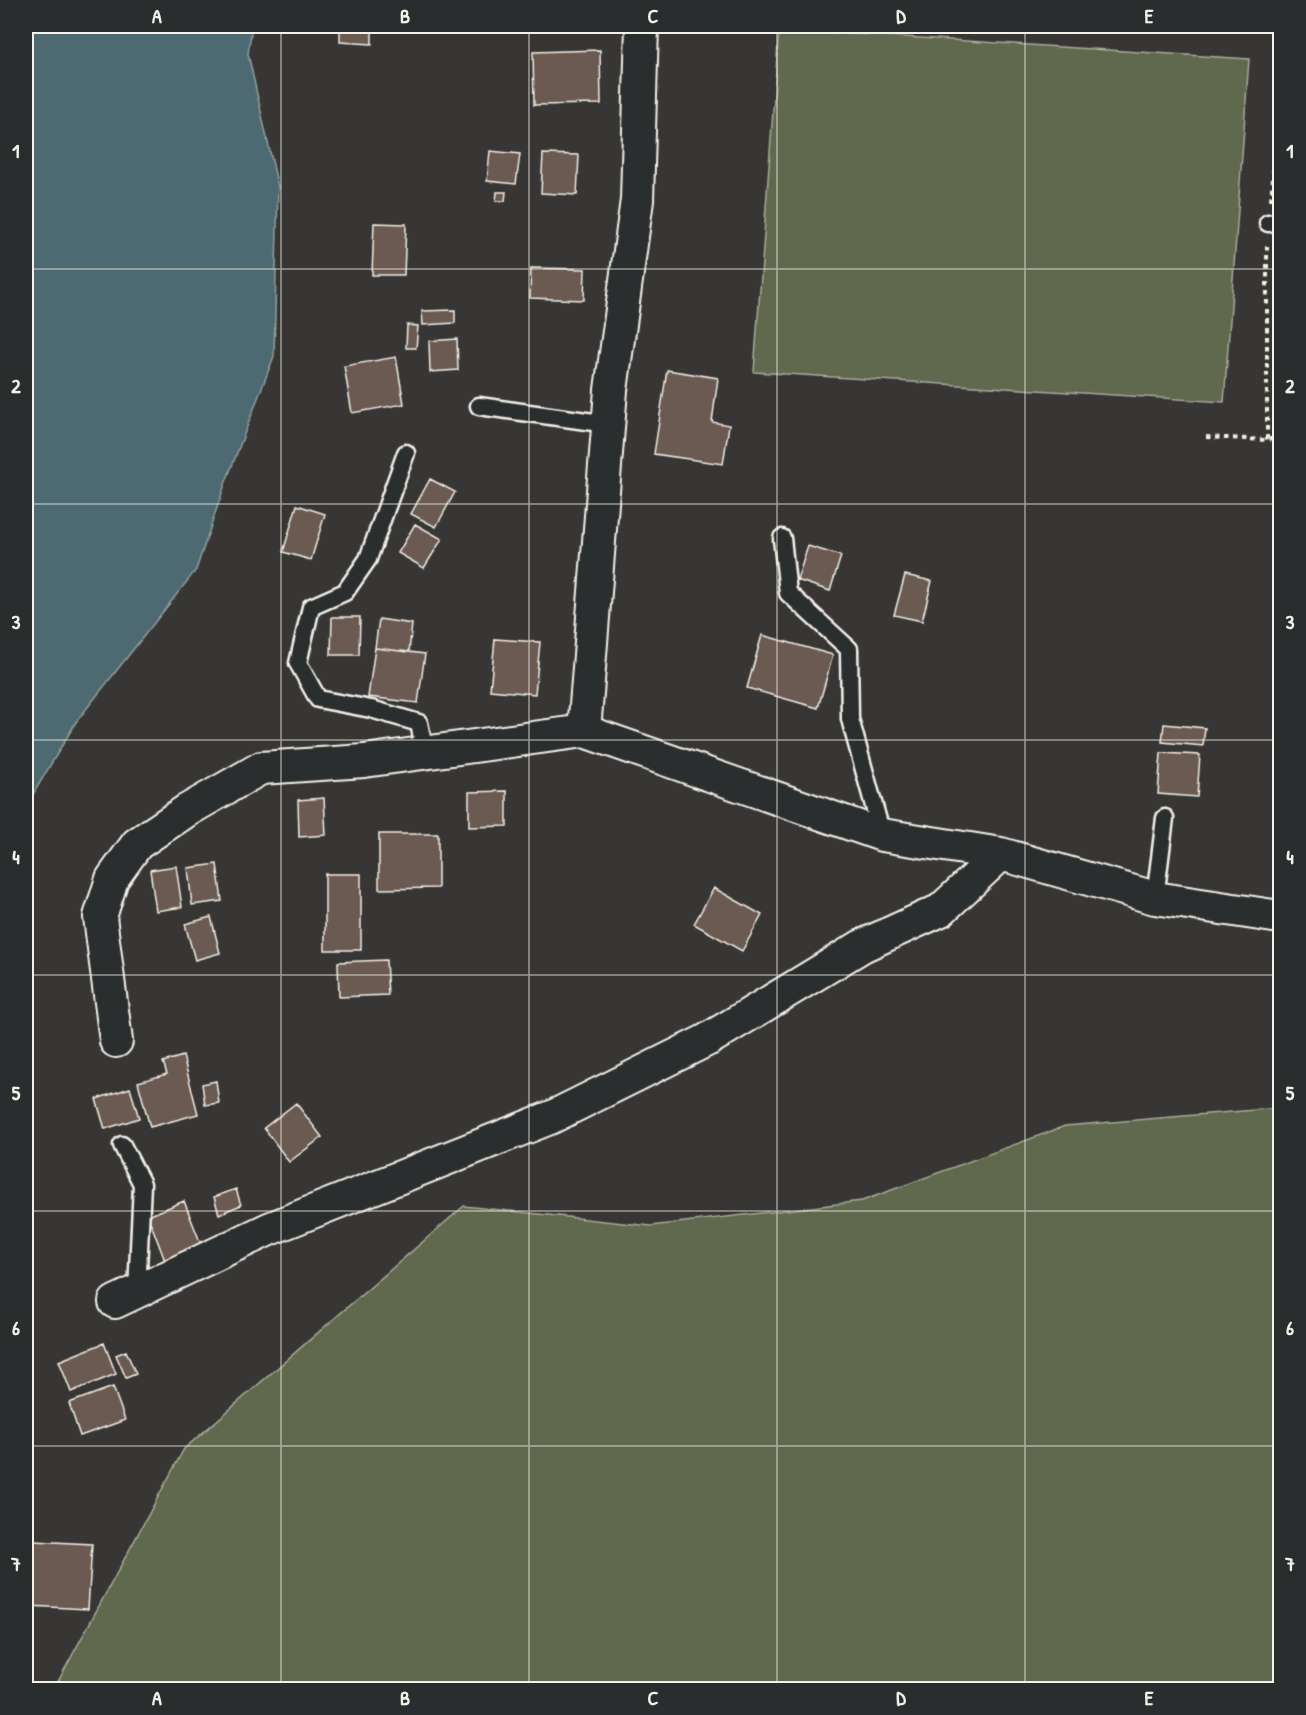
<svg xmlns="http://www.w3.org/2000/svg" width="1306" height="1715" font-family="'Patrick Hand',sans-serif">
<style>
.green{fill:#60674e;stroke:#aaac9b;stroke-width:1.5}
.water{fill:#4e6a72;stroke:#90a0a1;stroke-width:1.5}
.building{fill:#6a5a51;stroke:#f4f1e8;stroke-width:1.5}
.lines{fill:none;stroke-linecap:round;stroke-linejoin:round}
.service-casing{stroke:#f4f1e8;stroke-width:21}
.minor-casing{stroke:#f4f1e8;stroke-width:36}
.path{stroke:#f4f1e8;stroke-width:4;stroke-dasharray:4.5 4.5;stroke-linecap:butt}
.service{stroke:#2a2d2e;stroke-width:16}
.minor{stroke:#2a2d2e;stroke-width:32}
.grid{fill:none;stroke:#f4f1e8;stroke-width:1.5;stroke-opacity:0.55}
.neatline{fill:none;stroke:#f4f1e8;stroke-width:2}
.grid-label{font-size:20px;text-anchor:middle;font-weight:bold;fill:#f4f1e8}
</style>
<rect width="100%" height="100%" fill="#373635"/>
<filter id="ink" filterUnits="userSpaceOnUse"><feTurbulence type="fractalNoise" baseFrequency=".0167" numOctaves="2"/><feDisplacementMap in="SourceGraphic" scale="12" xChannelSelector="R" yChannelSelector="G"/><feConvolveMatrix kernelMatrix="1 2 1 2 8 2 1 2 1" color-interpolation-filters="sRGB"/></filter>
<g filter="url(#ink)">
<path class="green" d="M779 29 1249 59 1224 402 754 372Z
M1280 1108V1689H54L184 1449 464 1206 651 1226 862 1201 1065 1126Z"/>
<path class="water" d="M26 26H252L248 54 278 187 274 356 224 487 196 570 76 722 26 806Z
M26 856 32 882 26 898Z"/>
<path class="building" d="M340 26H372V44L340 42Z
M600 50 601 104 534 105 533 52Z
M490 151 520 154 516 184 487 181Z
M543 154 579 155 577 195 541 193Z
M497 192H506L505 201H496Z
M374 223 406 224 404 275H372Z
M531 268 585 269 584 300 530 298Z
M455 310V323L423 325 422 311Z
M407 325 418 326 416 348H406Z
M457 339 458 370 430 372 429 341Z
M396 357 404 404 352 413 344 366Z
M667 370 718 378 712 422 729 425 723 464 654 454Z
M430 479 455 492 436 527 411 514Z
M297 505 325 514 311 560 283 552Z
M415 524 442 539 424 568 398 553Z
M808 546 841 556 830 591 797 580Z
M905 575 932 581 922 621 894 615Z
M332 617H360L359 655H331Z
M379 619 412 624 409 652 375 648Z
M762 635 833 655 818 708 747 688Z
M495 639 540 642 535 694 490 690Z
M375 648 425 654 418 703 368 697Z
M1280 651V676H1276Z
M1164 724 1205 728 1203 746 1162 742Z
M1161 753 1200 755 1197 797 1158 794Z
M507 791V826L469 827V792Z
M324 798 326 835 299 837 298 800Z
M379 834H438V888L379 889Z
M217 864 222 901 192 905 188 868Z
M176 866 182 907 156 911 150 870Z
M325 874H361V950H325Z
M714 888 762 915 742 951 694 924Z
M211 917 220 953 195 960 185 924Z
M386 960 388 995 339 997 338 962Z
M183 1056 198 1114 150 1127 138 1082 167 1074 163 1062Z
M216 1081 219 1103 205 1105 202 1084Z
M130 1088 139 1118 105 1129 96 1099Z
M296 1103 322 1137 289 1162 264 1128Z
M236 1189 241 1205 219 1214 214 1197Z
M184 1201 206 1257 169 1271 148 1216Z
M104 1343 116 1374 71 1392 59 1361Z
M126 1351 136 1374 126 1378 116 1355Z
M113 1387 125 1420 80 1436 69 1403Z
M33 1541 92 1544 88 1609 29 1606Z"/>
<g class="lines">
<g class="service-casing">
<path id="service" d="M1268 223 1280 222
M479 406 608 424
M406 453 368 559 345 592 311 607 298 663 318 699 371 709 419 723 425 752
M782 538 788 593 849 649 850 719 882 835
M1155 898 1165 818
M122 1145 142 1184 137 1292"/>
</g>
<g class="minor-casing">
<path id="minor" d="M642 26 637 200 611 390 584 731 882 835 1001 854 1155 898 1280 917
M116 1041 100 917 112 879 137 844 186 811 261 768 364 761 584 731
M115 1302 269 1229 552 1117 707 1040 862 946 941 910 1001 854"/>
</g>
<path class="path" d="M1271 200 1280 98
M1267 246V440
M1206 437 1267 440 1280 437"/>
<use href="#service" class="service"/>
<use href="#minor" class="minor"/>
</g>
</g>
<path class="grid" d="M281 26V1690M529 26V1690M777 26V1690M1025 26V1690M26 269H1280M26 504H1280M26 740H1280M26 975H1280M26 1211H1280M26 1446H1280"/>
<rect width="1306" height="1715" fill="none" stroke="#2a2d2e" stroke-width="66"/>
<rect x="33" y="33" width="1240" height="1649" class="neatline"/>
<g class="grid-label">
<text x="157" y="23">A</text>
<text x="405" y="23">B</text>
<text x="653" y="23">C</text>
<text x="901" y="23">D</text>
<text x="1149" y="23">E</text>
<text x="16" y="158">1</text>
<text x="1290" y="158">1</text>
<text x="16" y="393">2</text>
<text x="1290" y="393">2</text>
<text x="16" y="629">3</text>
<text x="1290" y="629">3</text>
<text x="16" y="864">4</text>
<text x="1290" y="864">4</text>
<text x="16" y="1100">5</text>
<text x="1290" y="1100">5</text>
<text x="16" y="1335">6</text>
<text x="1290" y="1335">6</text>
<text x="16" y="1571">7</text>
<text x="1290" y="1571">7</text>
<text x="157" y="1705">A</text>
<text x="405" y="1705">B</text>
<text x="653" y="1705">C</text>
<text x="901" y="1705">D</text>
<text x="1149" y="1705">E</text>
</g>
</svg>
